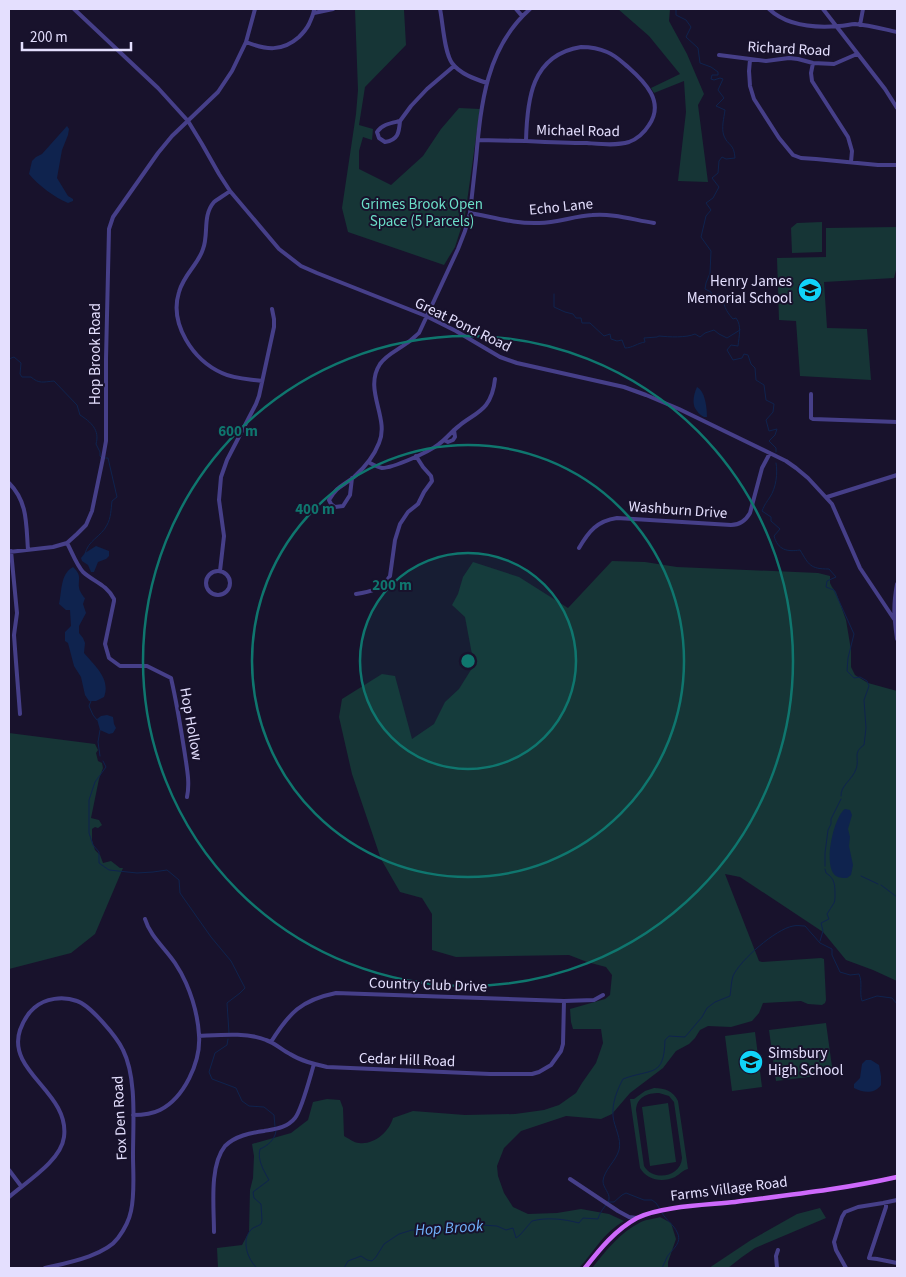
<svg xmlns="http://www.w3.org/2000/svg" width="906" height="1277" font-family="'Source Sans 3',sans-serif">
<style>
.green{fill:#163536;fill-rule:evenodd}
.water{fill:#0f234e}
.lines{fill:none;stroke-linecap:round;stroke-linejoin:round}
.stream{stroke:#0f234e;stroke-width:1}
.minor{stroke:#463f89;stroke-width:4}
.major{stroke:#cd69fb;stroke-width:4.5}
.ring{fill:none;stroke:#0f766e;stroke-width:2.5}
.labels{text-anchor:middle;dominant-baseline:central;stroke-width:4;stroke-linejoin:round;paint-order:stroke}
.street-label{font-size:15px;fill:#e4dffe;stroke:#18122c}
.park-label{font-size:15px;fill:#6bdec8;stroke:#18122c}
.poi-label{font-size:15px;fill:#e4dffe;stroke:#18122c;text-anchor:end}
.water-label{font-size:16px;font-style:italic;fill:#70b2fb;stroke:#18122c}
.centre{fill:#0f766e;stroke:#18122c;stroke-width:2.5}
.ring-label{font-size:15px;text-anchor:middle;font-weight:bold;fill:#0f766e;stroke:#18122c;stroke-width:4;stroke-linejoin:round;paint-order:stroke}
</style>
<rect width="100%" height="100%" fill="#18122c"/>
<path class="green" d="M355 9H402L404 10 406 45 365 87 359 125 373 129 372 140 363 137 359 151V169L391 185 423 156 441 129 459 108 480 109 465 216 455 247 444 265 348 232 342 208 356 114 358 90Z
M618 9H670L669 21 687 54 704 94 698 105 708 182 678 181 686 112 684 81 654 93 651 88 680 74 649 36Z
M822 222V252L792 253 791 228 797 223Z
M897 227V269L896 270 894 278 824 282 827 328 867 329 871 380 800 376 796 321 779 320 777 258 826 257V228Z
M612 561 645 562 677 567 818 573 830 576V583L832 587 836 592 846 620 851 650V667L855 675 868 683 897 691V981L873 970 846 960 823 932 740 877 725 874 759 961 762 962 821 958 824 959 826 1000 825 1003 822 1005 808 1004 801 1001 763 1003 759 1013 752 1021 731 1027 708 1026 700 1030 695 1038 689 1044 676 1051 663 1068 630 1093 612 1114 601 1119 566 1116 521 1131 504 1148 497 1166 498 1176 504 1193 513 1207 528 1214 557 1213 581 1209 609 1214 624 1221C602 1234 595 1251 579 1268H218L217 1248 242 1245 249 1232 250 1190 253 1178 254 1156 252 1144 291 1133 308 1120 313 1102 327 1099 340 1100 343 1108 344 1136C348 1138 354 1143 359 1143 374 1145 389 1132 393 1118L413 1111 465 1115 515 1114 544 1110 559 1105 576 1093 582 1083 596 1063 603 1043 601 1029H573L571 1022 570 1009 605 999 610 995 612 975 606 967 587 962 569 955 456 957 432 950V914L422 898 400 892 381 859 352 774 339 717 342 699 382 674 395 676 412 739 434 724 445 702 459 689 474 665 465 617 452 605 458 594 463 577 473 562 519 577 568 608Z
M9 733 95 744 98 750 96 753 98 761 102 763 103 768 99 779 91 818 99 820 102 825 98 828 95 827 92 829V840L95 850 100 855 103 863 111 861 120 868H123L95 934 71 953 9 969Z
M826 1023 833 1074 776 1081 769 1030Z
M755 1032 762 1087 732 1091 725 1036Z
M654 1088C665 1088 673 1091 678 1101L688 1169C683 1170 680 1174 675 1177 662 1183 647 1180 640 1168L630 1099H634L645 1091ZM659 1093 669 1096 674 1102 682 1158C681 1177 653 1182 644 1166L636 1110C637 1097 647 1093 659 1093Z
M668 1103 676 1162 650 1166 642 1107Z
M820 1208 826 1218 755 1248 742 1257 728 1268H709L751 1240 797 1214Z
M660 1217 671 1223 676 1239 668 1262V1268H592C606 1251 620 1232 641 1222 647 1219 654 1219 660 1217Z"/>
<path class="water" d="M67 126 69 129 68 135 62 150 57 178 68 196 73 199V201L68 203C54 197 39 186 29 174L32 161 36 157 42 154Z
M697 387C705 391 707 407 707 417H704C701 415 699 414 697 411 691 405 694 393 697 387Z
M96 546 109 551V556L106 559 98 562 94 572H91L88 565 82 561 81 558 85 553Z
M73 567C84 577 76 581 80 591 80 591 84 598 85 598L83 604 86 613 79 626V633L83 638 85 643 84 653C95 666 111 679 104 697L96 701H89L85 695 81 677 74 666 68 643 65 641V632L71 626 70 610H66L59 604C62 592 60 574 73 567Z
M107 715 113 717 114 724 116 728 113 733 109 734 100 730 97 719 101 716Z
M845 809 850 810 852 815 848 829 850 837 849 846 853 865 851 875 847 878C844 878 839 878 836 876 822 867 834 816 845 809Z
M866 1060H871L879 1065 881 1076V1085C875 1094 863 1093 854 1088V1084L860 1078 862 1064Z"/>
<g class="lines">
<path class="stream" d="M676 9V15L686 20 691 27 686 37 698 48 700 63 711 67 718 72V75H712L711 79 714 80 720 78 723 79 718 90 724 98 716 106 725 110C724 118 721 128 724 136 728 146 734 143 735 158L726 159 722 157 719 161 718 173 712 178 719 187 713 198 706 203 711 210 706 216 701 237 711 251 710 273 706 283 705 289 711 292 712 295 722 294C724 306 725 310 733 319L736 318C742 326 739 336 738 346L731 345 727 350 733 360 742 358 744 354 748 355 751 364 755 368 756 380 764 385 766 400 774 404 773 412 766 420 769 431 777 429 775 435 769 441 776 448V452
M554 294V307L565 312 573 314 576 318H581L582 323H590L604 336 610 334 611 339 617 341 622 340 625 348C632 348 638 343 645 342L644 338 657 337 659 336C669 337 686 338 695 334L700 337 705 333 714 330 719 334 727 338 740 330
M9 359 14 357 21 363 20 374 22 377H31C39 384 43 382 54 381L77 405 80 415C91 422 100 430 96 444L100 452V456L101 457
M776 463C778 473 776 488 770 497 766 503 765 504 762 511L771 517V521L780 529 774 536C778 550 787 552 800 550 809 565 810 569 829 569L836 577 827 581 826 587 834 590 854 634 848 658 847 671 854 678 860 677 867 681 869 686 864 700 866 728 864 745C852 753 860 759 856 769 853 779 840 786 841 796
M85 554C88 540 101 537 107 525 111 518 111 509 112 501L117 497 108 458H105
M91 701 89 706 93 715 97 720
M100 730 98 742 100 756
M103 761 106 767 95 782 89 800V833L93 845 99 852V863L109 870 137 873 153 872 167 870 179 880 180 893 211 937 231 961 245 988 240 993 227 1003 229 1033
M825 866V853L828 830 831 824V819L841 799
M861 876 878 884
M881 885 897 897
M820 941 823 931 821 923 829 919 827 914C829 910 832 907 834 903 835 901 835 897 835 895 835 886 835 878 826 873L825 869
M228 1039 227 1045 215 1053 209 1072 212 1079 236 1088 242 1101 249 1106 264 1107 274 1115 275 1127
M608 1202H614L622 1195 626 1193 644 1200H652L656 1203 660 1209
M662 1213C666 1220 674 1225 677 1232 683 1243 672 1249 667 1257 665 1261 664 1265 662 1268
M257 1268C247 1259 240 1238 253 1228 255 1227 258 1226 261 1224L262 1221 261 1204 254 1198 253 1192 269 1180C264 1171 257 1160 260 1149 267 1146 275 1140 276 1131
M272 1268H279
M344 1268 348 1261 361 1256 367 1260 372 1261 376 1257 384 1244 399 1234 412 1230H451L464 1224 497 1226 506 1230 513 1228 516 1238 520 1235 532 1221C547 1217 564 1219 579 1223L583 1218 598 1219C600 1210 609 1203 609 1199 610 1193 603 1188 603 1181 604 1170 616 1161 619 1150 622 1139 614 1127 613 1116 612 1103 617 1090 623 1079 652 1068 664 1078 665 1040L669 1036 685 1037 702 1017 707 1008 715 1002 730 996C731 990 731 982 733 976 740 960 776 929 793 926 797 925 801 926 805 926L820 943 832 949V955L840 972 850 975 859 974C863 983 859 992 862 1001L877 996 892 998 897 1004"/>
<path class="minor" d="M74 9 158 88 188 121 202 144 219 174 230 191 279 249 301 266 317 273 426 316 456 331 500 357 517 363 624 387 646 395 679 409 786 461 796 468 808 478 832 504 860 568 894 619
M440 9C443 23 444 52 452 63 460 74 475 79 487 83
M516 9 522 16
M769 9C787 26 815 28 839 26 845 26 850 24 855 24 869 25 883 29 897 32
M823 9 885 89 897 108
M314 13 333 9
M860 25 863 9
M246 42C266 50 282 52 299 37 304 32 306 30 309 24 311 19 314 14 314 9
M581 47C590 47 598 48 607 52 615 55 621 61 628 67 645 82 665 102 649 125 644 133 637 139 629 142 616 146 600 144 587 143 567 143 546 142 526 141 527 100 531 55 581 47Z
M719 55 766 61 789 58 798 59 813 63 834 64 857 54
M750 60 749 71 750 86 754 99 779 138 793 155 801 158 816 159 878 165H897
M813 63 811 73 812 81 848 137 852 151 851 162
M400 121C399 133 398 140 385 142L379 138 377 132C382 124 392 123 400 121L411 106 427 89 454 66
M478 140 526 141
M230 191C225 195 219 198 214 202 202 216 209 234 203 249 198 265 184 274 179 292 169 324 193 360 222 373 234 379 249 379 262 381
M470 213C493 217 515 224 539 223 557 223 574 216 592 215 613 213 634 220 654 223
M811 394V418L813 419 897 422
M444 440 448 442 453 440 455 437 454 430
M368 462C372 464 377 467 382 468 393 468 429 452 439 444 446 439 452 431 459 426 468 418 479 414 486 405 492 397 494 389 495 379
M352 478 350 495 343 506 335 507 331 504 329 500C337 486 343 486 354 477 364 468 374 456 379 443 390 418 363 390 380 364 387 354 398 350 407 343 412 340 415 336 419 333L458 249 465 231 470 213C472 195 474 177 476 159 481 104 486 48 530 9
M9 483C28 502 26 524 28 550
M827 497 897 475
M67 543C72 552 76 564 83 572 94 582 106 584 114 599V601L105 644 109 658 120 666H147L171 678C177 704 181 729 185 755 187 769 190 783 187 797
M579 548C589 531 597 521 617 518L731 525C740 525 746 520 750 513L762 468 770 453
M11 551 17 613 14 635 15 649 20 714
M9 552 53 547 67 543 77 534 86 525 92 511 103 458 106 441V359L109 229 113 217 158 153 172 136 218 92 232 71 246 42 255 9
M206 583a12 12 0 1 1 24 0a12 12 0 1 1-24 0Z
M220 571 224 536 219 500 221 477 227 460 256 404 259 396 274 327V319L272 309
M897 584C893 606 894 617 897 639
M356 594C370 592 382 589 390 576L395 540 400 524 408 512 418 504 424 492 432 481 431 476 423 467 416 456
M199 1036C219 1035 248 1032 266 1040 275 1043 282 1050 290 1054 301 1061 314 1064 327 1067L490 1074H532L539 1072 551 1065 561 1051 563 1044 564 1001
M271 1042C289 1013 301 1000 336 993L564 1001 594 1000 603 995
M133 1115C142 1115 152 1114 160 1110 184 1098 201 1062 199 1035 198 1018 193 999 186 983 183 976 179 969 175 963 165 948 150 936 145 919
M9 1170 21 1186
M570 1179 618 1211 629 1217 637 1218
M9 1197C26 1182 61 1161 64 1137 70 1092 6 1072 20 1030 23 1022 28 1013 34 1008 45 998 63 996 77 1001 90 1005 117 1037 123 1050 137 1078 133 1123 133 1155 133 1173 135 1193 131 1211 129 1221 124 1230 118 1238 105 1256 66 1263 45 1268
M886 1203V1207L869 1258 877 1259 897 1263
M214 1232C214 1207 209 1166 225 1146 235 1136 250 1133 264 1131 275 1129 287 1128 295 1118 302 1109 310 1077 314 1064
M777 1268 776 1256 778 1250
M846 1268 836 1250 834 1242 842 1217 845 1212 858 1207 883 1203 897 1200"/>
<path class="major" d="M585 1268C600 1249 615 1230 637 1218 661 1206 708 1205 735 1202 789 1195 844 1189 897 1177"/>
</g>
<circle cx="468" cy="661" r="108" fill="#0f766e" fill-opacity=".12"/>
<g class="ring">
<circle cx="468" cy="661" r="108"/>
<circle cx="468" cy="661" r="216"/>
<circle cx="468" cy="661" r="325"/>
</g>
<defs>
<g id="school-disc" transform="scale(1.25)"><circle r="9.5" fill="#11d3f8" stroke="#18122c"/><path d="M0-5L7-2L0 1L-7-2ZM-4 1L0 2.5L4 1V4Q0 6-4 4Z" fill="#111"/></g>
</defs>
<g fill-rule="evenodd">
<use href="#school-disc" x="810" y="290"/>
<use href="#school-disc" x="751" y="1062"/>
</g>
<g class="labels">
<g class="street-label">
<text transform="translate(789 49) rotate(3)">Richard Road</text>
<text transform="translate(578 131) rotate(1)">Michael Road</text>
<text transform="translate(561 207) rotate(-6)">Echo Lane</text>
<text transform="translate(463 325) rotate(26)">Great Pond Road</text>
<text transform="translate(95 354) rotate(-90)">Hop Brook Road</text>
<text transform="translate(678 510) rotate(4)">Washburn Drive</text>
<text transform="translate(191 724) rotate(80)">Hop Hollow</text>
<text transform="translate(428 985) rotate(2)">Country Club Drive</text>
<text transform="translate(407 1060) rotate(2)">Cedar Hill Road</text>
<text transform="translate(120 1118) rotate(-93)">Fox Den Road</text>
<text transform="translate(729 1189) rotate(-7)">Farms Village Road</text>
</g>
<g class="park-label">
<text x="422" y="204">Grimes Brook Open<tspan x="422" dy="17">Space (5 Parcels)</tspan></text>
</g>
<g class="poi-label">
<text x="792" y="281">Henry James<tspan x="792" dy="17">Memorial School</tspan></text>
<text x="768" y="1053" text-anchor="start">Simsbury<tspan x="768" dy="17">High School</tspan></text>
</g>
<g class="water-label">
<text transform="translate(449 1228) rotate(-4)">Hop Brook</text>
</g>
</g>
<circle cx="468" cy="661" r="8" class="centre"/>
<g class="ring-label">
<text x="238" y="436">600 m</text>
<text x="315" y="514">400 m</text>
<text x="392" y="590">200 m</text>
</g>
<rect width="906" height="1277" fill="none" stroke="#e4dffe" stroke-width="20"/>
<path d="M22 42v8h109v-8" fill="none" stroke="#e4dffe" stroke-width="2.5"/>
<text x="30" y="42" font-size="15" fill="#e4dffe" stroke="#18122c" stroke-width="4" paint-order="stroke">200 m</text>
</svg>
